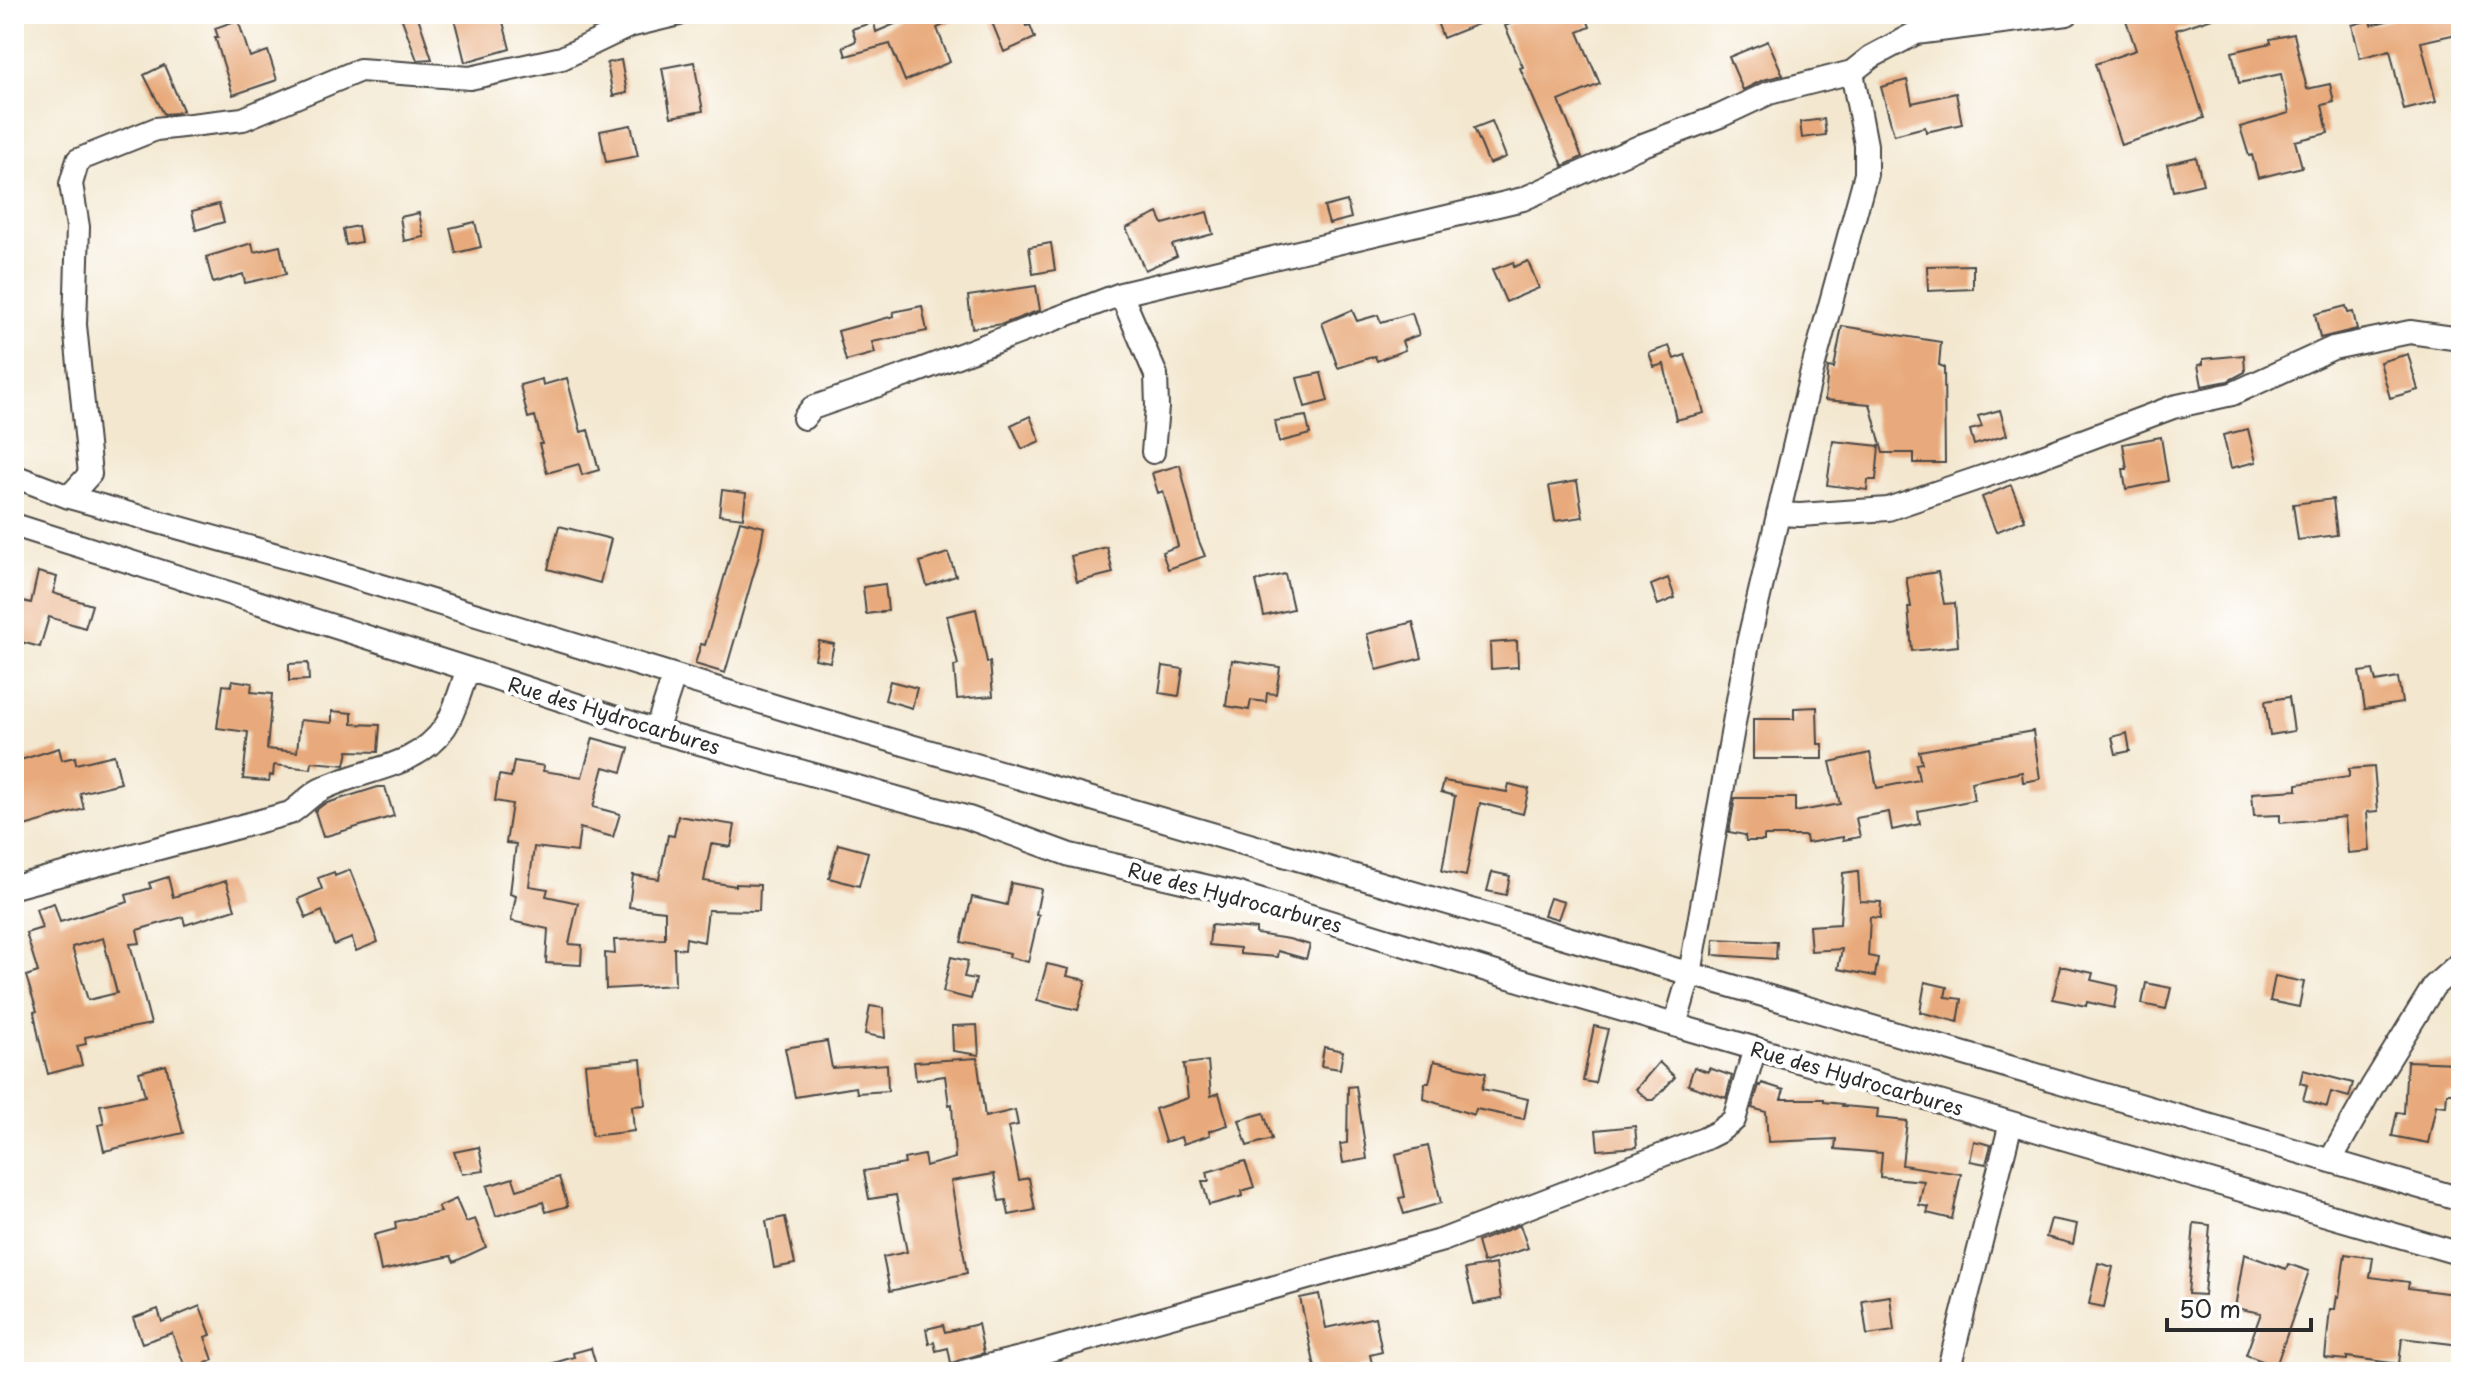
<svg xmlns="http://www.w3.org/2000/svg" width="2475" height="1386" font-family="'Playpen Sans',sans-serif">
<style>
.building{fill:#e8aa7b;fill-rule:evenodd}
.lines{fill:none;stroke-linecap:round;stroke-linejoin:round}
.minor-casing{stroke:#494744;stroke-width:26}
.minor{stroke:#fff;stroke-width:22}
.labels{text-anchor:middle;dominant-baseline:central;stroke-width:8;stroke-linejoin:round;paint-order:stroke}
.street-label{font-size:20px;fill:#2b2b2b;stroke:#fff}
</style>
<rect width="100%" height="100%" fill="#fff"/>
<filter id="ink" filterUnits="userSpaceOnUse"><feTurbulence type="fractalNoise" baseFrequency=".0125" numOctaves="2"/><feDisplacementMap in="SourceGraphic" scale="16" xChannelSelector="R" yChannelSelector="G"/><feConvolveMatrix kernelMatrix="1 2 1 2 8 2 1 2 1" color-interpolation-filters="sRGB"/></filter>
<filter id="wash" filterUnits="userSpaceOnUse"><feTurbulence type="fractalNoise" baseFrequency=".006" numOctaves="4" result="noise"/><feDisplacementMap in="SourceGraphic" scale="32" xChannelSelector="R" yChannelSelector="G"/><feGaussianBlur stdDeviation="1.8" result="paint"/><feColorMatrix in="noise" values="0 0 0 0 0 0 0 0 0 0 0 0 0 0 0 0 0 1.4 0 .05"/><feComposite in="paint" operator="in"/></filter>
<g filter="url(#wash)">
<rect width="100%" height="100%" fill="#f3e7cf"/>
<g id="blocks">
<path class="building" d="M400 14H417L432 59 417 60Z
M453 14H501L510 49 465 62Z
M918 14H967L937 28 950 62 905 81 890 44 846 56 843 47 856 41 852 29 874 22 876 32Z
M1006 14H1021L1026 26 1030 25 1035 38 1004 52 991 20Z
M1434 14H1501V15L1443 38Z
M1533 14H1585L1590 27 1578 32 1600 84 1559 101 1582 157 1563 166 1520 68 1523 67 1505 26Z
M2124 14H2215V17L2176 30 2204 118 2121 145 2095 64 2136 50Z
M2414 14H2461V33L2421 42 2436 102 2404 110 2390 50 2360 58 2352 25 2370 20 2371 25Z
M238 20 250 57 268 51 277 80 233 95 215 37H218L215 28Z
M2294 34 2307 89 2330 84 2334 102 2322 105 2328 133 2295 141 2302 167 2258 178 2252 155 2249 156 2240 127 2289 113 2281 74 2239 83 2232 52 2271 43 2270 39Z
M1768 41 1783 75 1763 80 1743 90 1729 57Z
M621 60 627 93 613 96 607 63Z
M694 62 703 111 671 117 662 68Z
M164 65 183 110 177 113 164 114 144 75Z
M1907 80 1912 103 1956 93 1962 124 1926 132 1925 127 1894 135 1881 87Z
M1824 119 1826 135 1802 138 1800 122Z
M1492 121 1506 157 1489 164 1474 128Z
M631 125 638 156 606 162 600 131Z
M2196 157 2203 184 2173 191 2167 164Z
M1347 201 1351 218 1329 224 1324 207Z
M219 204 224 222 196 230 192 211Z
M1207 212 1213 234 1172 245 1177 256 1145 270 1126 228 1158 213 1163 224Z
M419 213 424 237 404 241 400 217Z
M475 222 481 247 456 253 450 228Z
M358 226 361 242 346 245 343 229Z
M252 243 254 252 280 246 286 274 245 283 243 274 213 283 206 257Z
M1051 243 1055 270 1033 274 1029 247Z
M1528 261 1539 288 1506 302 1492 270 1513 262 1514 267Z
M1973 265V289L1928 291 1927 266Z
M1036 286 1040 310 1003 324 972 328 968 296Z
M922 306 927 331 872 342 875 353 846 361 838 331 894 316 893 312Z
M2346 306 2348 313 2353 312 2357 329 2320 338 2315 314Z
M1352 310 1357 321 1378 315 1381 322 1412 313 1419 335 1402 341 1405 350 1377 361 1375 356 1338 368 1322 323Z
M1842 326 1941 342 1939 365 1944 367 1945 463H1914V453H1883L1870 404 1825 400 1828 367 1834 368Z
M1669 346 1674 359 1685 355 1698 390 1704 413 1676 420 1664 364 1654 367 1649 353Z
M2408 354 2418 390 2390 398 2380 362Z
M2244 355 2245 372 2228 381 2202 386 2198 365 2203 364V359Z
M1321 373 1328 401 1305 407 1297 378Z
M567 378 581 432 588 430 599 470 582 475 579 464 547 473 539 444H542L535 416 528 418 520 385 542 379 543 385Z
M2000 410 2007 435 1974 445 1970 430 1982 427 1978 416Z
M1030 416 1040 441 1022 449 1011 425Z
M1306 416 1310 434 1279 442 1275 421Z
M2248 429 2256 462 2231 468 2223 435Z
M2161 437 2168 481 2126 489 2123 469H2127L2123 444Z
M1833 441 1879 446 1876 480H1868L1867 490 1827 485Z
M1180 465 1198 539 1205 556 1168 569 1162 552 1178 546 1163 491 1158 493 1152 473Z
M1577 481 1583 517 1555 521 1549 486Z
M2011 485 2025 520 1996 532 1982 497Z
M722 490 746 493 743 518 719 515Z
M2333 499 2337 535 2298 540 2293 504Z
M740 521 764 527 758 559 725 673 695 664 701 644 705 645Z
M559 526 611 539 600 583 548 569Z
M1107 547 1113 573 1077 582 1071 556Z
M948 553 956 576 927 586 920 562Z
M38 572 57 577 53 593 92 605 85 628 49 617 40 647 14 640 23 601 31 603Z
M1938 572 1944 604 1955 603 1958 646 1912 651 1908 607H1911L1906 577Z
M1285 574 1293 609 1264 616 1256 581Z
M1668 578 1675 598 1658 605 1651 585Z
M885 584 888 611 866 614 863 587Z
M976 609 987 662H990L993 696 957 699 954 666 958 665 947 616Z
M1413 622 1422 658 1377 670 1367 634Z
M819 641 834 644 830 662 815 659Z
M1517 641 1518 667 1491 669 1490 643Z
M1232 660 1280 667 1276 694 1267 693 1266 702 1251 700 1249 710 1226 706Z
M308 663 309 680 289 681V664Z
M1163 666 1183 669 1179 696 1159 693Z
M2373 670 2376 682 2398 678 2402 703 2365 709 2359 672Z
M232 680 252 683 251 692 272 694 267 749 297 752 300 720 332 723V711L352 713V724L380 725 378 752 348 751 345 765 312 762 311 769 274 765 273 776 270 775 269 781 243 779 248 732 217 728 223 685 231 686Z
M890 681 917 688 912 708 885 700Z
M2289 697 2294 731 2270 735 2265 701Z
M1817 707 1818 744H1823V759H1753V719H1794V708Z
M2033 731 2040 779 2023 782 2022 772 1971 782 1974 800 1918 811 1920 824 1892 830 1889 812 1856 818 1860 837 1843 840V837L1807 843 1806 836H1764V841H1746L1745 835 1729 832 1735 798H1795V812L1840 804 1830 762 1870 753 1877 788 1919 780 1916 764 1922 763 1919 751Z
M2127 733 2130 751 2116 754 2112 737Z
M593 738 629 748 622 772 604 767 593 807 620 814 613 837 580 828 577 852 534 847 529 886 548 889 546 896 578 903 569 944 582 945 581 965 546 963 548 929 511 921 516 896 510 894 516 844 506 843 512 804 495 801 499 775 511 777 514 761 544 766 543 771 582 777Z
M59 748 62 760 75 757 76 764 114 755 121 783 80 793 84 809 14 829V762Z
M2374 767 2378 811 2367 812 2370 851 2348 853 2345 817 2280 823V815L2254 816 2252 793 2297 790V784L2349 777V769Z
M1444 781 1507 792 1509 784 1529 789 1523 814 1480 803 1466 876 1442 871 1455 796 1441 792Z
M378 787H385L394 816 323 837 315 811 324 804Z
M678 816 735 825 731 847 711 844 704 881 736 886V884L760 885 759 911 708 910 704 942 686 938 685 949 674 948 675 985 606 989 605 953 615 954 614 940 665 939V911L629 907 633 875 659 879 668 835 674 836Z
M838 844 868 852 859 886 829 878Z
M350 870 378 942 356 951 352 938 334 945 322 911 306 918 298 899 322 889 318 878 334 872 335 876Z
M1858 871 1860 901 1881 902 1880 918 1870 917 1868 956 1878 958 1875 976 1838 969 1842 949 1811 951 1809 926 1840 924 1843 873Z
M1492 872 1510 876 1506 895 1487 891Z
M168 877 173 897 226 881 235 909 185 925 183 917 137 930 140 943 130 944 151 1024 85 1037 86 1044 77 1046 82 1065 48 1074 39 1038 34 1012 37 1011 26 976 38 972 26 933 42 928 36 909 54 903 60 922 128 902 126 895 151 888 149 883ZM103 938 117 993 88 1000 72 947Z
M1011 883 1041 889 1036 914 1039 915 1028 962 1009 957 1010 953 961 942 972 897 1007 905Z
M1550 898 1564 902 1558 919 1544 915Z
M1211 925 1256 929V934L1289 939 1310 945 1306 959 1278 951 1277 957 1240 954V948L1209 945Z
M1714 939 1777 942 1776 959 1713 955Z
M951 957 968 961 964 977 976 979 971 999 943 992Z
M1047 964 1069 969 1067 976 1086 980 1078 1010 1037 1000Z
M2060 966 2093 973 2091 980 2118 986 2114 1008 2087 1002 2086 1006 2053 999Z
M2275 976 2304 982 2299 1007 2270 1001Z
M1925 982 1947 987 1945 997 1962 999 1958 1022 1920 1012Z
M2146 983 2171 988 2166 1009 2142 1004Z
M870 1006 883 1008 885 1038 865 1034Z
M977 1025 979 1055 953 1051 952 1026Z
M1594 1026 1608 1029 1595 1083 1583 1081Z
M827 1041 832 1068 887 1064 888 1091 857 1093 856 1087 795 1097 785 1048Z
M1324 1047 1343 1051 1340 1069 1321 1066Z
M977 1058 985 1117 1015 1110 1018 1125 1008 1127 1019 1180 1029 1178 1035 1210 1009 1215 1006 1200 999 1201 994 1174 951 1181 967 1273 890 1291 883 1257 907 1252 896 1195 869 1199 864 1171 905 1164 904 1159 924 1155 926 1166 955 1158 952 1104 949 1105 945 1076 916 1080 914 1062Z
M641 1059 645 1105 632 1106 634 1131 592 1136 585 1064Z
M1208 1061 1211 1096 1219 1093 1228 1125 1209 1131 1210 1135 1183 1144 1181 1137 1165 1142 1155 1109 1188 1098 1184 1064Z
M1434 1061 1486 1073 1482 1089 1528 1099 1524 1119 1476 1109 1474 1115 1424 1099 1425 1083H1429Z
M2407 1061 2456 1063 2455 1093H2447L2446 1106 2436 1105 2428 1143 2392 1136 2397 1112 2404 1113Z
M1659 1062 1675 1077 1654 1100H1648L1636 1089Z
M166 1065 183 1133 104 1151 98 1125 104 1124 100 1105 145 1096 139 1072Z
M1694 1067 1708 1072 1709 1068 1732 1076 1726 1098 1688 1085Z
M2303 1070 2353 1083 2349 1097 2331 1092 2327 1107 2303 1100 2307 1085 2300 1083Z
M1762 1083 1784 1090 1781 1099H1824V1102L1843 1104 1842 1106 1878 1109 1877 1118 1907 1121 1902 1165 1961 1174 1952 1219 1927 1213 1929 1207 1919 1205 1924 1181 1880 1177 1882 1153 1835 1149 1836 1139 1768 1142 1766 1112 1752 1108 1759 1085 1761 1086Z
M1356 1086 1367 1159 1343 1163 1340 1144 1347 1143 1348 1087Z
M1264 1113 1272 1139 1247 1146 1239 1120Z
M1635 1126 1637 1147 1598 1150 1596 1130Z
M1974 1141 1991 1145 1986 1164 1970 1161Z
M1428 1146 1441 1203 1404 1214 1399 1198 1405 1197 1396 1154Z
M479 1147 484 1171 462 1174 454 1152Z
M1245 1161 1254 1187 1242 1191 1243 1196 1209 1205 1202 1181H1209L1207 1172Z
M559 1177 568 1206 546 1212 543 1202 496 1216 487 1186 513 1178 517 1190Z
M456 1199 466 1222 475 1219 486 1247 454 1262 451 1256 381 1271 374 1235 396 1229 395 1222 441 1212 438 1207Z
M785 1217 795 1264 774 1268 766 1221Z
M2051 1219 2077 1224 2073 1244 2046 1237Z
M2194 1223 2210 1225 2204 1295 2188 1294Z
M1520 1225 1528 1248 1483 1263 1477 1242Z
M2244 1254 2286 1269 2288 1264 2309 1271 2276 1366 2246 1355 2261 1313 2235 1308Z
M2345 1254 2373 1258 2370 1277 2409 1282 2408 1288 2461 1295V1345L2402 1338 2399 1364 2347 1357V1360L2325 1358 2330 1309H2335L2337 1296 2339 1297Z
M2098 1263 2113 1267 2104 1307 2089 1304Z
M1496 1264 1501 1299 1474 1304 1465 1269Z
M1319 1294 1326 1328 1375 1317 1382 1352 1370 1355 1372 1364 1335 1372H1316L1300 1298Z
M1890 1296 1894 1331 1867 1335 1862 1300Z
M200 1306 211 1335 205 1337 213 1360 206 1363 209 1372H187L172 1333 142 1343 133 1318 158 1309 162 1322Z
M978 1324 984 1353 951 1363 948 1348 936 1351 934 1342 929 1344 926 1329 943 1325 945 1332Z
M591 1348 598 1372H537V1368L574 1357 573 1353Z"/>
</g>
</g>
<g filter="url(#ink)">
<use href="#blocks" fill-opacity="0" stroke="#494744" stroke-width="2"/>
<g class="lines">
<g class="minor-casing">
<path id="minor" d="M1121 294 1156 375 1157 407 1153 452
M804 418 812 408 907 375 1121 294 1523 199 1643 145 1720 116 1769 93 1852 72
M14 476 69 497 320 567 784 709 2461 1199
M69 497 90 474 75 325 78 227 71 184 78 160 156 129 243 119 360 70 470 78 562 58 629 26 679 14
M1778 514 1800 515 1888 509 2026 462 2173 407 2232 394 2333 348 2410 332 2453 338 2461 337
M14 525 468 669 656 731 969 818 1070 855 1239 894 1506 976 2461 1254
M656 731 674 676
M14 887 290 813C301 806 309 796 320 790 362 768 416 770 445 727 456 710 461 687 468 669
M1675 1025 1690 974 1748 643 1811 375 1866 174V145L1852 72 1871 57 1916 33 2067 14
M2330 1161 2373 1085 2434 986 2461 962
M963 1372 1025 1357 1443 1240 1704 1139 1718 1132 1734 1120 1755 1048
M1948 1372 2011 1123"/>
</g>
<use href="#minor" class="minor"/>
</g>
</g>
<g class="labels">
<g class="street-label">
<text transform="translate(614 715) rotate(17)">Rue des Hydrocarbures</text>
<text transform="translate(1235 897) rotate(15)">Rue des Hydrocarbures</text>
<text transform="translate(1857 1078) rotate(16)">Rue des Hydrocarbures</text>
</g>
</g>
<rect width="2475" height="1386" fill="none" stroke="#fff" stroke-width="48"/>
<path d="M2167 1318v12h144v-12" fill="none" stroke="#2b2b2b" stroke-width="4"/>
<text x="2179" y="1318" font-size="24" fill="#2b2b2b" stroke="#ffffff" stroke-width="6" paint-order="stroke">50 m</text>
</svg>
